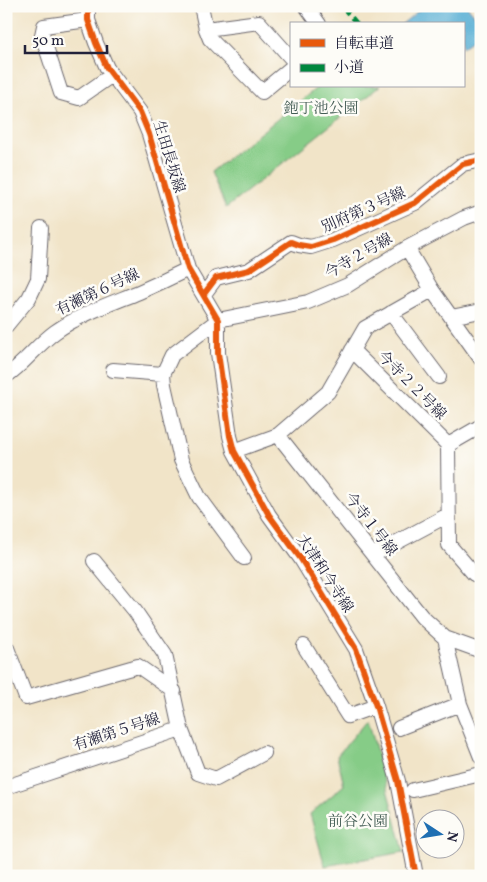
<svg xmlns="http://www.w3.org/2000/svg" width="487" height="882" font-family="Vollkorn,'Noto Serif JP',serif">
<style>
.green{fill:#86cc87;stroke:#547761}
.water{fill:#57aed4;stroke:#3c6888}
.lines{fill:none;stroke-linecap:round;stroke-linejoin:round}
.minor-casing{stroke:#6a666c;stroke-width:16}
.minor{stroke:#fff;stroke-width:14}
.quiet{stroke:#00873e;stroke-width:5;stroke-dasharray:10 5;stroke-linecap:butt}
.cycleway-casing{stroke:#fdfcf7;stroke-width:9}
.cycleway{stroke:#e8590c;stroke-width:6}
.labels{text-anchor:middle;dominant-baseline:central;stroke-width:5;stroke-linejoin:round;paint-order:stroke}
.park-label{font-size:15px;fill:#455e56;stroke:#fdfcf7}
.street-label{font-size:15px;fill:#22223b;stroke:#fdfcf7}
</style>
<rect width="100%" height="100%" fill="#fdfcf7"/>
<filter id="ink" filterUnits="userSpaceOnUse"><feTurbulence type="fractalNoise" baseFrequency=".02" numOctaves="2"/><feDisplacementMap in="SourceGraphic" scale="10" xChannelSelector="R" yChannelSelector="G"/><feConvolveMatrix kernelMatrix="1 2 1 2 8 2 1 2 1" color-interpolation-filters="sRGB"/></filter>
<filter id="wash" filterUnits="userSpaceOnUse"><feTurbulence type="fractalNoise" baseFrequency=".0096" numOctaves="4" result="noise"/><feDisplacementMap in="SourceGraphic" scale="20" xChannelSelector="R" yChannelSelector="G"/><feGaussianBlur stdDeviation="1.12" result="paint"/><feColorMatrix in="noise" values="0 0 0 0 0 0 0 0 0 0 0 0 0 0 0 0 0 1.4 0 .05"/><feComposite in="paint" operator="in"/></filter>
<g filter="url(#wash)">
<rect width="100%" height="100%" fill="#f1e4c8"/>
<path class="green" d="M319 86H380L226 208 211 172Z
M368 719 404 852 325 866 310 814 344 785 337 756Z"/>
<path class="water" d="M424 6H467L481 23V34L463 47V24H402Z"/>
</g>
<g filter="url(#ink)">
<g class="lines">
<g class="minor-casing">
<path id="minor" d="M88 6V20L96 43 107 68 140 112 149 134 188 269 218 320V353L230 436 234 451 269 515 301 559 356 649 376 706 398 781 416 876
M201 6 206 29 210 39 262 92 291 68
M306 6 319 24
M88 20 44 26 42 35 61 93 79 98 112 75
M206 29 259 22 291 58
M407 248 432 290 481 359
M204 294 216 278 249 270 291 242 299 245 311 247 333 240 415 203 463 164 481 160
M391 313 439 377
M451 317 481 311
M6 326 29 298 38 279 41 228
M352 350 448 445
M113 370 163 374
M6 376C24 364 37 345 55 332 80 314 110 304 139 292 155 285 172 277 188 269
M481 426 448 445 449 545 474 574 481 576
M278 435 422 617 445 638 481 651
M234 451 278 435 328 392 365 328 432 290
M373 555 448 515
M244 558 199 497 181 460 164 385 163 374 172 355 218 320 308 302 348 285 407 248 464 218 481 212
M94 561 135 611 165 655 181 729
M445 638 460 704 481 757
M304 646 348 716 376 706
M7 648 26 698 138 666 174 691
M399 728 460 704
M6 787 181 729 198 773 216 779 264 753
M413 790 481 774"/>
</g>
<use href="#minor" class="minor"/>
<path class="quiet" d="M342 6 357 24"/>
<g class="cycleway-casing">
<path id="cycleway" d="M88 6V20L96 43 107 68 140 112 149 134 188 269 218 320V353L230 436 234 451 269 515 301 559 356 649 376 706 398 781 416 876
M204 294 216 278 249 270 291 242 299 245 311 247 333 240 415 203 463 164 481 160"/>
</g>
<use href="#cycleway" class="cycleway"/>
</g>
</g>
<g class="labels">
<g class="park-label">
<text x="321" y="109">鉋丁池公園</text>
<text x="358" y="822">前谷公園</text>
</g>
<g class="street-label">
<text transform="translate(168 157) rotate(73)">生田長坂線</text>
<text transform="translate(364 211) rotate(-24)">別府第３号線</text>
<text transform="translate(359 257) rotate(-30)">今寺２号線</text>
<text transform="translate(98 293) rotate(-25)">有瀬第６号線</text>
<text transform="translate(411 386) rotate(45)">今寺２２号線</text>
<text transform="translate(370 525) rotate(52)">今寺１号線</text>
<text transform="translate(324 574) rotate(57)">大津和今寺線</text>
<text transform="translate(117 733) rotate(-18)">有瀬第５号線</text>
</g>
</g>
<rect width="487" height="882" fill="none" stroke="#fdfcf7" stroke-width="25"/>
<rect x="290" y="22" width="175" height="65" fill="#fdfcf7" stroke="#a5a5ac"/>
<rect x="300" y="39" width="25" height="8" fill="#e8590c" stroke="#a5a5ac"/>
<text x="334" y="48" font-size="15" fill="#22223b">自転車道</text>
<rect x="300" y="64" width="25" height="8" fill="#00873e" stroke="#a5a5ac"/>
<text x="334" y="72" font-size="15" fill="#22223b">小道</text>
<g transform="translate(440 834) rotate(102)"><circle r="24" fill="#fdfcf7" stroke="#a5a5ac"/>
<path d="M0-4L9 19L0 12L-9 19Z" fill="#1f6fb2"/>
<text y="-8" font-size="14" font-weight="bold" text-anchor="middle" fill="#22223b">N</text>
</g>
<path d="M25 45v8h82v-8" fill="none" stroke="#22223b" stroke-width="2.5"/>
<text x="32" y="45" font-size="15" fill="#22223b" stroke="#fdfcf7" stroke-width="4" paint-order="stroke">50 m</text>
</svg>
